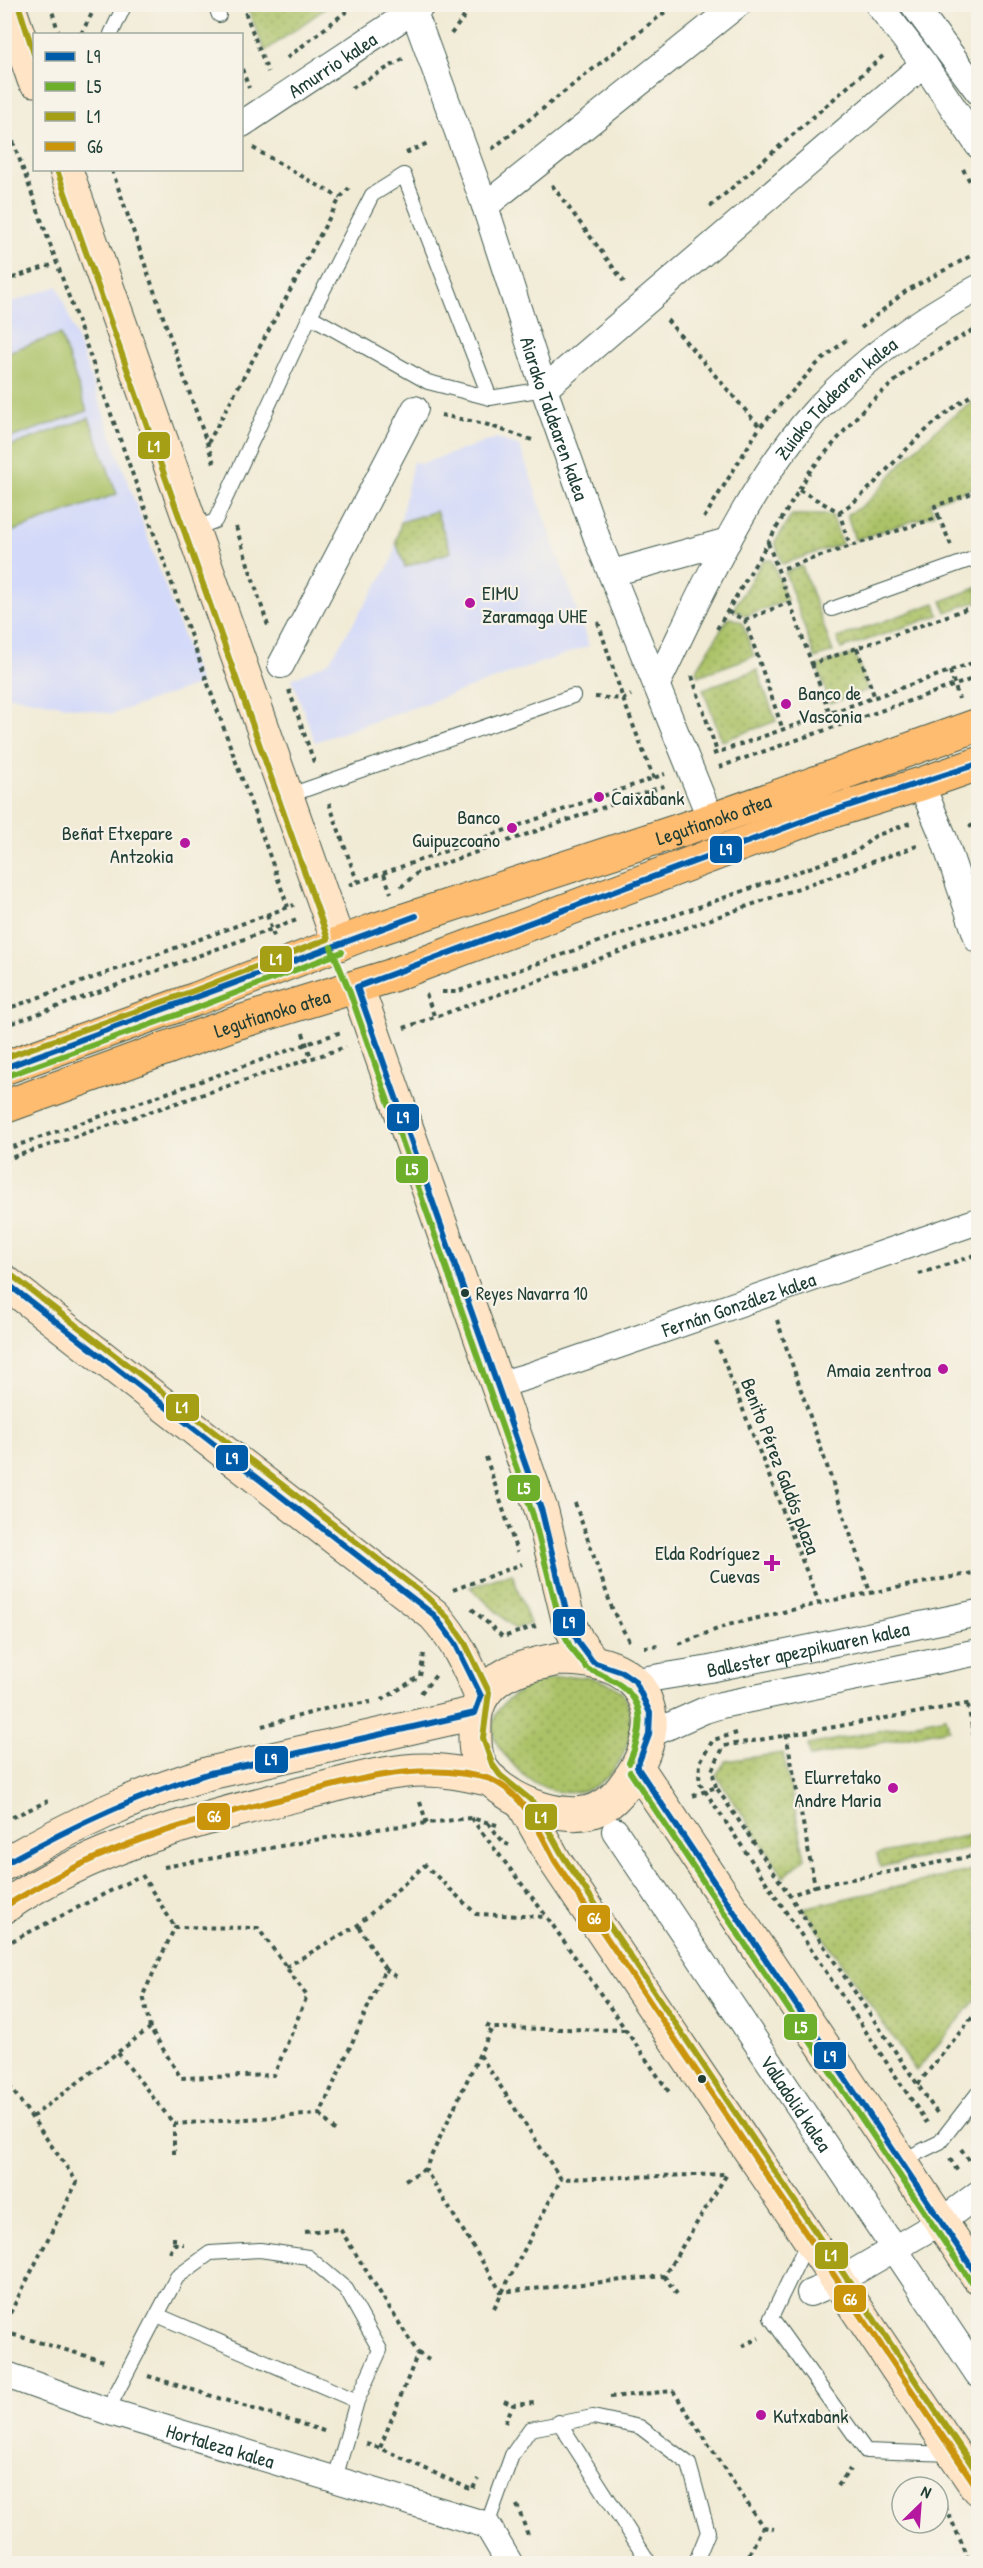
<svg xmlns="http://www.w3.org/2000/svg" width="983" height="2568" font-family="'Patrick Hand',sans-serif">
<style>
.built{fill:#d3d9f9}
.grass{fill:url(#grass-dots);stroke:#66804e;stroke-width:1.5}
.pitch{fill:#acc267;stroke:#66804e;stroke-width:1.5}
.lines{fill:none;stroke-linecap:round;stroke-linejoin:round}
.lane-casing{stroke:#3e574c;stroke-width:16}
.street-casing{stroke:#3e574c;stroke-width:28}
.secondary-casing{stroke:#3e574c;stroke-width:35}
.primary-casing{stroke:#3e574c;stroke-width:35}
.path{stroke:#3e574c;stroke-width:4;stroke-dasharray:4.5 4.5;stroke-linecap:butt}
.lane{stroke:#fff;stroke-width:14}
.street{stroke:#fff;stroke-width:26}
.secondary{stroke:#ffe4c6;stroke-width:33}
.primary{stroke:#febc70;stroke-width:33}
.bus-1-casing{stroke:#f7f3e8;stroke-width:10}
.bus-2-casing{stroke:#f7f3e8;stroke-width:10}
.bus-3-casing{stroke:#f7f3e8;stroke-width:10}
.bus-4-casing{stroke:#f7f3e8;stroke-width:10}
.bus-1{stroke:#005ca8;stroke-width:6}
.bus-2{stroke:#6daf2a;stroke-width:6}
.bus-3{stroke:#a59f15;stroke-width:6}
.bus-4{stroke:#ca950a;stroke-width:6}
.poi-dot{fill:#b5179e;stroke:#f7f3e8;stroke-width:2}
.bus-dot{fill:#1f3d34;stroke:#f7f3e8;stroke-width:2}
.labels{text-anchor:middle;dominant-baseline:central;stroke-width:4.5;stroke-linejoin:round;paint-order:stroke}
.bus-label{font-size:18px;fill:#1f3d34;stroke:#f7f3e8;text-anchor:start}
.street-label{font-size:20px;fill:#1f3d34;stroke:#f7f3e8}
.poi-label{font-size:20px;fill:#1f3d34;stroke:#f7f3e8;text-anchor:end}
.line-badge{stroke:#f7f3e8;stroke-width:2}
.badge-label{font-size:16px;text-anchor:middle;font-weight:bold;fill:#fff}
</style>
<defs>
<pattern id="grass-dots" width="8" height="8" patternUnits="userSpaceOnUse" patternTransform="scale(1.5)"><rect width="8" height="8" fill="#acc267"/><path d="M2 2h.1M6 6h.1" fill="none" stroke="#8b9f56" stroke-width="1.8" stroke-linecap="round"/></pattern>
</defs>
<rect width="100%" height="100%" fill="#f7f3e8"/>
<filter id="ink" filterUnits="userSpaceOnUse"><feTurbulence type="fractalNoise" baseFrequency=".0167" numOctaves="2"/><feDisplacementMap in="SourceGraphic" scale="12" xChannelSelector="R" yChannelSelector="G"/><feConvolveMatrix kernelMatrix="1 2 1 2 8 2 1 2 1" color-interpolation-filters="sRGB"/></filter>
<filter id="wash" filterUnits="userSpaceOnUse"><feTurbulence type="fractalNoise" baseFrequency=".008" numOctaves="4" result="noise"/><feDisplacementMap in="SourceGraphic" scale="24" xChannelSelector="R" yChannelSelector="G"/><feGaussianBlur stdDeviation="1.35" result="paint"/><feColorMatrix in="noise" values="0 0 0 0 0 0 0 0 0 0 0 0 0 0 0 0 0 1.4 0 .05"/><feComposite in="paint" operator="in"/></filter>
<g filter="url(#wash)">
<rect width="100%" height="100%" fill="#f1ebd5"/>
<path class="built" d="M58 286 200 684 112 714 5 695 4 305Z
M497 438 520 447 589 646 315 742 292 679 329 662 392 561 413 461 420 464Z"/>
<path class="grass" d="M246 5H330L265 51Z
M978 398V486L930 503 934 514 855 540 847 514C873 504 885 480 904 461 926 437 951 416 978 398Z
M436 511 451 552 405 567 396 542 401 522Z
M792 515H832L842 544 782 564 775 542Z
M763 560H772L787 600 746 616 736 611 734 608Z
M802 566 833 652 815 658 785 572Z
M978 587V601L946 612 942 601Z
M935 603 939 615 841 649 837 638Z
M728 618H732L742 622 754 656 698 676 696 671Z
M855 653 868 690 830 703 817 666Z
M757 670 776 721 722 741 703 689Z
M512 1573 530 1624 515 1629 470 1587Z
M571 1676C587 1677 601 1678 615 1687 658 1715 609 1835 526 1777 517 1771 511 1761 504 1754 475 1719 507 1695 540 1681 549 1678 561 1677 571 1676Z
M946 1717 949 1729 810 1757 808 1745Z
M783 1753 805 1858 784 1877 716 1775 726 1761Z
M971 1835 974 1847 880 1867 877 1854Z
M978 1869V1997L916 2071 803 1908Z"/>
<path class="pitch" d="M60 334 87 411 5 440V353Z
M89 418 117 494 5 534V448Z"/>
</g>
<g filter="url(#ink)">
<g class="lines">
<g class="lane-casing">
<path id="lane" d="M215 4 219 15
M111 34 125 4
M490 398 544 389
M193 529 215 521 310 316 372 195 404 175 490 398 428 382 310 316
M832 609 978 557
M287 796 573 696
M901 2161 940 2142 978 2093
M808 2241 771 2318 866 2451 952 2454
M107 2411 157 2315
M559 2422 650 2564
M335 2479 357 2401 380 2350 346 2289 308 2257 260 2250 210 2253 177 2277 157 2315 357 2401
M487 2525 512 2455 530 2429 593 2417 640 2427 689 2464 708 2532 695 2564"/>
</g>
<g class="street-casing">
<g id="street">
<path d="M878 4 924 64 978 145"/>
<path d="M913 4 978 91"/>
<path id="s1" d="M414 12 485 206 544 389 598 541 711 820"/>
<path id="s2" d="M242 124 423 4"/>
<path d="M485 206 738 4"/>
<path d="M544 389 924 64"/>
<path d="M612 573 728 541"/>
<path d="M281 665 415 409"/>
<path id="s3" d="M657 684C702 592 748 484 818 408 864 359 920 319 978 288"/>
<path d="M921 784 943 836 978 940"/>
<path id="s4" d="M498 1385 529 1376 978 1221"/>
<path id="s5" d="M635 1681 710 1669 978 1613"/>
<path d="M649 1735 705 1710 721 1705 978 1652"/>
<path id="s6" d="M615 1831 978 2374"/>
<path d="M810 2293 837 2282 942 2221 978 2194"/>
<path id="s7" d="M4 2374 107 2411 487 2525 510 2564"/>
</g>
</g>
<g class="secondary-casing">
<path id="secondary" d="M8 4 34 80
M66 170 339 944
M357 987 542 1512 569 1623 578 1642 593 1662
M4 1281 434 1615C456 1639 468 1666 481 1696
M559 1659C598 1659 639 1668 649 1711 654 1732 643 1758 632 1775 623 1788 614 1801 600 1808 566 1826 496 1798 480 1765 474 1752 475 1739 475 1725 475 1702 486 1685 507 1674 522 1666 542 1663 559 1659Z
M637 1767 978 2277
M522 1802 555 1861 978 2489
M4 1864C71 1826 137 1794 210 1773L475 1713
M4 1907C94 1845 201 1819 304 1793 343 1784 385 1770 425 1770 448 1770 469 1775 492 1780"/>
</g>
<g class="primary-casing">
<g id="primary">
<path id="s8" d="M4 1068 196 999 374 930 711 820 978 725"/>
<path id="s9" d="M4 1107 233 1024 390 976 814 817 921 784 978 764"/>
</g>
</g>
<path class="path" d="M50 4 59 34
M242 4 268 72
M81 34 97 4
M451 34 474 4
M287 58 356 4
M242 69 249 88
M352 88 403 59
M4 116 288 907
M253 148 340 198
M492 149 675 4
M406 153 430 142
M963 169 978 196
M112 170 215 466
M552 185 624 282
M710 207 883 56
M4 281 57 263
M667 320 760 427
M861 328 906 291 978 252
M441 415 485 424 532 440
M208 443 340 198 349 188
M799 490 839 512 850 546
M839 512C867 495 880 476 903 453 926 429 950 408 978 391
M939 517 935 506 978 491
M704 518 760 427 817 364 846 340
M236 527 269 629
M768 543 778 570
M951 545 939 517 778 570 812 664 978 605
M728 612 745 620 783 730
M745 620 790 602
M598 622 623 699 654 779
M717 629 810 471 865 407 916 363 978 327
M857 648 875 698
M812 664 830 714
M950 671 959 699
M692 676 717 752
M289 690 315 765
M595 697 623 699 631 695
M713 754 978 661
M719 767 978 677
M329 803 357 881
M969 827 978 823
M384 874 391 893
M349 885 665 774
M401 887 417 873 667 785
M267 915 274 937
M442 992H456L857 851 875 836 910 823
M426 994 435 1018
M4 1010 294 905
M4 1026 297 920
M404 1028 917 846
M303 1033 311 1058
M4 1150 341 1032
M4 1160 346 1047
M919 1274 978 1254
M777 1320 870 1592
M716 1341 819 1603
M486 1457 517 1552
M575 1503 613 1611 629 1641
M453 1590 522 1564
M472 1609 503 1637 539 1625
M679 1644 728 1625 834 1600 978 1572
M644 1647 660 1646
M421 1693 437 1674
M382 1700 420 1676 424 1654
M968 1705 978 1759
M262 1726 332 1707 371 1702
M737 1733 713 1740 700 1762 699 1782 927 2123
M786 1734 815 1886 789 1896
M716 1787 712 1770 724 1746 978 1702
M693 1796 716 1787 937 2113
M420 1802 427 1824
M4 1821 48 1801
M488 1823 504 1843 509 1845
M497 1825 471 1818 547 1917 669 2092
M164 1867 376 1829 471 1818
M142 1875 175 1927
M815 1886 978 1855
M4 1945 138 1877
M286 1967 358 1925 425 1865 476 1914 546 1917
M385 1969 397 1977
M486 2025 492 2028
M625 2030 492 2028 425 2169 501 2292 664 2276 727 2174
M118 2053 174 2124 320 2114 385 1969 358 1925
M480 2055 561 2179 726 2174
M4 2078 77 2182 4 2325
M918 2084 978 2010
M320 2114 337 2133
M32 2117 150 2028 181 2078 274 2075 307 1996 258 1928 175 1927 143 1995 150 2028
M961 2149 974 2167
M174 2154V2124
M950 2159 959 2173
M974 2166 978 2160
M405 2180 425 2169
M305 2232 340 2229 418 2353 380 2448 472 2490 478 2479
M174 2237V2244
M170 2253 174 2244H184
M664 2276 677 2294
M494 2308 561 2179
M4 2332 107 2362
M742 2346 759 2338
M418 2353 429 2360
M148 2376 327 2432
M610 2397 673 2391 763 2527 744 2564
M504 2401 513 2405
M505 2423 513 2405 534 2403
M366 2444 380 2448
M838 2486 850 2469
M938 2490 971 2564
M517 2505 528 2535
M763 2527 774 2529
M941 2564 969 2561"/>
<use href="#lane" class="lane"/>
<use href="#street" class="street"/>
<use href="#secondary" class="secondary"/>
<use href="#primary" class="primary"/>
<g class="bus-1-casing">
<path id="bus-1" d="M978 764 814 817 357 987 542 1512 569 1623 578 1642 593 1662 622 1672 635 1681 650 1713 649 1735 637 1767 978 2277
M4 1068 416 916
M4 1281 434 1615 455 1643 481 1696 475 1713 210 1773C138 1795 71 1827 4 1864"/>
</g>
<g class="bus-2-casing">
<path id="bus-2" d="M331 947 349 990 533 1515 561 1626 570 1647 586 1667
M7 1076 199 1007 342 952
M590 1670C642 1689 650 1713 629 1763
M630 1772 971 2282"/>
</g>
<g class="bus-3-casing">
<path id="bus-3" d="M18 4 34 54
M4 1058 193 991 328 939 58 173
M10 1274 427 1597 448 1618 464 1641 489 1692 483 1738 492 1764 500 1775 532 1801 563 1856 978 2474"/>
</g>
<g class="bus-4-casing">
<path id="bus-4" d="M4 1907C38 1886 72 1867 109 1852 163 1829 221 1814 278 1800 339 1784 402 1764 466 1774 474 1776 484 1776 492 1780 525 1795 539 1831 555 1861L978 2489"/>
</g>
<use href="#bus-1" class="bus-1"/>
<use href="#bus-2" class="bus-2"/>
<use href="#bus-3" class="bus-3"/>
<use href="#bus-4" class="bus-4"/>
</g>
</g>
<g class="poi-dot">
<circle cx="470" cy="603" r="6"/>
<circle cx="786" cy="704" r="6"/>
<circle cx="599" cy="797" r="6"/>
<circle cx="512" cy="828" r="6"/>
<circle cx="185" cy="843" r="6"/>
<circle cx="943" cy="1369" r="6"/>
<path d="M769 1554h6v6h6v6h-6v6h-6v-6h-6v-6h6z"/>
<circle cx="893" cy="1788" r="6"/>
<circle cx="761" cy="2415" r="6"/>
</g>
<g class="bus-dot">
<circle cx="465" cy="1293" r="5"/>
<circle cx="702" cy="2079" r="5"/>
</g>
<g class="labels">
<g class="bus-label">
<text x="476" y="1293">Reyes Navarra 10</text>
</g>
<g class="street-label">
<text stroke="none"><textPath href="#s2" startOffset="108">Amurrio kalea</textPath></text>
<text stroke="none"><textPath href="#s3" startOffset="340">Zuiako Taldearen kalea</textPath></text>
<text stroke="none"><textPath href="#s1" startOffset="430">Aiarako Taldearen kalea</textPath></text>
<text stroke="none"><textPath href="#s8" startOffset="752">Legutianoko atea</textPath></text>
<text stroke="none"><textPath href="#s9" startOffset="284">Legutianoko atea</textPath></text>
<text stroke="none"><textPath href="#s4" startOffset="254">Fernán González kalea</textPath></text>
<text transform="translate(781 1466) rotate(69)">Benito Pérez Galdós plaza</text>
<text stroke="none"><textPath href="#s5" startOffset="176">Ballester apezpikuaren kalea</textPath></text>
<text stroke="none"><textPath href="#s6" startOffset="327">Valladolid kalea</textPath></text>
<text stroke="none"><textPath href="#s7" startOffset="228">Hortaleza kalea</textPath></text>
</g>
<g class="poi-label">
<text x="482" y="592" text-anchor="start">EIMU<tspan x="482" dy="23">Zaramaga UHE</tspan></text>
<text x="798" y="692" text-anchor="start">Banco de<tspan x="798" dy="23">Vasconia</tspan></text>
<text x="611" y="797" text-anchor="start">Caixabank</text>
<text x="500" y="816">Banco<tspan x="500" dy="23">Guipuzcoano</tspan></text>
<text x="173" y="832">Beñat Etxepare<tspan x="173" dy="23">Antzokia</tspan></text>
<text x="931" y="1369">Amaia zentroa</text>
<text x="760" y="1552">Elda Rodríguez<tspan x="760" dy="23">Cuevas</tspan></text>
<text x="881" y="1776">Elurretako<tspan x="881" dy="23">Andre Maria</tspan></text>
<text x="773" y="2415" text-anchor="start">Kutxabank</text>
</g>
</g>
<g class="line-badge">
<rect x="137" y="431" width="34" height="29" rx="6" fill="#a59f15"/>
<rect x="709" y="835" width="34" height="29" rx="6" fill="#005ca8"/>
<rect x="259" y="945" width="34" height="28" rx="6" fill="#a59f15"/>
<rect x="386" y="1103" width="34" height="29" rx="6" fill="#005ca8"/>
<rect x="395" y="1155" width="34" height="29" rx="6" fill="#6daf2a"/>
<rect x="165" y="1393" width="35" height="29" rx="6" fill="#a59f15"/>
<rect x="215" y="1444" width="34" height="28" rx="6" fill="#005ca8"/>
<rect x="506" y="1474" width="35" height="28" rx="6" fill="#6daf2a"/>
<rect x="552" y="1608" width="34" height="29" rx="6" fill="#005ca8"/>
<rect x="254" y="1745" width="35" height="29" rx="6" fill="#005ca8"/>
<rect x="196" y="1802" width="35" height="29" rx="6" fill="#ca950a"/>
<rect x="524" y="1803" width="34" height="28" rx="6" fill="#a59f15"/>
<rect x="577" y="1904" width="34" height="29" rx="6" fill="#ca950a"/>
<rect x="783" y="2013" width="35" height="28" rx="6" fill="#6daf2a"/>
<rect x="813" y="2041" width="34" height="29" rx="6" fill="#005ca8"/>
<rect x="814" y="2241" width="35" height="29" rx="6" fill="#a59f15"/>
<rect x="833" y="2284" width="34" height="29" rx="6" fill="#ca950a"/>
</g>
<g class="badge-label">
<text x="154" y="452">L1</text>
<text x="726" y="855">L9</text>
<text x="276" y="965">L1</text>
<text x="403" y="1123">L9</text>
<text x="412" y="1175">L5</text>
<text x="182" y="1413">L1</text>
<text x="232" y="1464">L9</text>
<text x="524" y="1494">L5</text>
<text x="569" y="1628">L9</text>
<text x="271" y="1765">L9</text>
<text x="214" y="1822">G6</text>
<text x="541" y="1823">L1</text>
<text x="594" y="1924">G6</text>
<text x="801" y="2033">L5</text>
<text x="830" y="2062">L9</text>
<text x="831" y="2261">L1</text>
<text x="850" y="2305">G6</text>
</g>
<rect width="983" height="2568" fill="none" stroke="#f7f3e8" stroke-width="24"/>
<rect x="33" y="33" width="210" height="138" fill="#f7f3e8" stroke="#a1aaa0" stroke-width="1.5"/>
<rect x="45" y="52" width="30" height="9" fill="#005ca8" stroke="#a1aaa0" stroke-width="1.5"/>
<text x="87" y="63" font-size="18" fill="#1f3d34">L9</text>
<rect x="45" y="82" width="30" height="9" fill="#6daf2a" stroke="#a1aaa0" stroke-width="1.5"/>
<text x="87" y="93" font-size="18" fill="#1f3d34">L5</text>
<rect x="45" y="112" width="30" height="9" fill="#a59f15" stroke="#a1aaa0" stroke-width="1.5"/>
<text x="87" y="123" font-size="18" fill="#1f3d34">L1</text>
<rect x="45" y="142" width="30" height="9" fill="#ca950a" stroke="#a1aaa0" stroke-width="1.5"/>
<text x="87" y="153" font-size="18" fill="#1f3d34">G6</text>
<g transform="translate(920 2505) rotate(25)"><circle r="28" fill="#f7f3e8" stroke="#a1aaa0" stroke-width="1.5"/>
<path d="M0-4.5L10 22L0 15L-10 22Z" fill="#b5179e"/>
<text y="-9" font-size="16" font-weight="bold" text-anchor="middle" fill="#1f3d34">N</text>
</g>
</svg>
